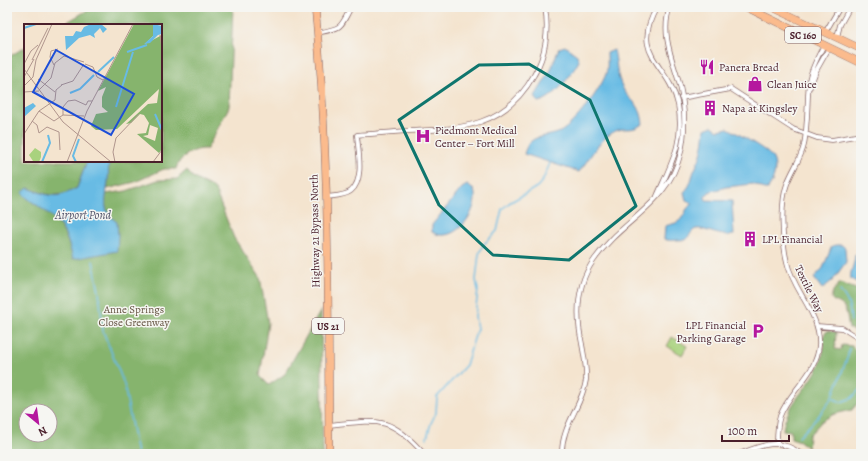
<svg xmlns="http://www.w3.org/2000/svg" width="868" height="461" font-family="Alegreya,serif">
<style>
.green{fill:#a9d27e;stroke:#7a7854}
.forest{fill:#86b46d;stroke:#686a4c;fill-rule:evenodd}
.water{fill:#68bbe4;stroke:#596d88}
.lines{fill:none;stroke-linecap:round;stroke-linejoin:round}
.stream{stroke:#68bbe4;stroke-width:1.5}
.minor-casing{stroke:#866464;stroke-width:5.5}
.primary-casing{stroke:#866464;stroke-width:8}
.minor{stroke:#fff;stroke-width:4}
.primary{stroke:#fbbb8d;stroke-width:7}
.marked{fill:none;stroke:#0f766e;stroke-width:3;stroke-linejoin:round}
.labels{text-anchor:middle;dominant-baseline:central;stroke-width:3;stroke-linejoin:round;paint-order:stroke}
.shield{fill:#f6f6f2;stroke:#7e6067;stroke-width:1}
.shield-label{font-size:10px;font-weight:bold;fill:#4a1f2b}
.poi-label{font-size:11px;fill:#4a1f2b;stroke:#f6f6f2;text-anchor:start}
.street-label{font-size:11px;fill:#4a1f2b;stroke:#f6f6f2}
.park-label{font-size:11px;fill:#654;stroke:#f6f6f2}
.water-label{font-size:12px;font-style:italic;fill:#54566c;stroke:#f6f6f2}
.inset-river{fill:none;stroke:#68bbe4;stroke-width:2}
.inset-road{fill:none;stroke:#b0958d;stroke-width:1}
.view{fill:#1d4ed8;fill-opacity:0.15;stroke:#1d4ed8;stroke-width:2}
.inset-edge{fill:none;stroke:#4a1f2b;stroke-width:2}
</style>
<rect width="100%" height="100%" fill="#f6f6f2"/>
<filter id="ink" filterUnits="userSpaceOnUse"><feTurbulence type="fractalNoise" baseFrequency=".025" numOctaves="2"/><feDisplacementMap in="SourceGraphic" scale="8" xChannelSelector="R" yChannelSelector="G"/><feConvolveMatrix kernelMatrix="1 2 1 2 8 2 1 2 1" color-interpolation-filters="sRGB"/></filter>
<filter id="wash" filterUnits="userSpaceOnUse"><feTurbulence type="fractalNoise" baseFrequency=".012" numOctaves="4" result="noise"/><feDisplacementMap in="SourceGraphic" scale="16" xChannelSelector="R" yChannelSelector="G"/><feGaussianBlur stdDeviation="0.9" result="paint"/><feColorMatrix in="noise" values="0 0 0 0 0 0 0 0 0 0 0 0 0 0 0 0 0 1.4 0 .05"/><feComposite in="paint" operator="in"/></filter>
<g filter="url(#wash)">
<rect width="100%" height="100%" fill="#f4e4cf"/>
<path class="green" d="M672 337 687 346 682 355 667 346Z"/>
<path class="forest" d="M93 7H233L229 107 207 149C195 148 179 156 176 169H164L135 182 107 189 109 161H161V25H62Z
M25 47V161H87L77 188C56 199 49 196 28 188V199C58 219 63 224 73 258L117 223C107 215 103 206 106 194L126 191 158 180 177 179 187 170C194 183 206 181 215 190L234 238 260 277 268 323 260 376 269 385 285 374 321 310 323 454H7V58ZM26 411H50V435H26Z
M840 283 861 291V326L854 331 849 328C847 320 848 307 839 303 835 301 834 302 831 298L833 291Z
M827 331 836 332 835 349 841 350 842 345 852 346 859 355H861V399L852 410 834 414 822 421 809 435 808 448 800 441 791 438V431L783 430C786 404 809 388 819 366 824 356 824 345 824 335Z"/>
<path class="water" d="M565 46 577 55 579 61C571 75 555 99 538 102L535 96 550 72 559 48Z
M614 50C617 62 616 73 621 84 628 103 640 98 643 124 630 132 629 127 618 130 601 136 590 158 579 172L524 154C530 132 545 139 560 132 575 124 600 90 606 74 608 68 607 60 607 53Z
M712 126 718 130 728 128C738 134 766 149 772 157 778 166 774 181 768 189H764L753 184 726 187 709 192 705 197 706 200 732 201 734 235C721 238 703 227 696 229 692 230 689 237 685 240 678 239 671 242 664 239L665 226C671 224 677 224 681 219 686 213 685 208 693 204L686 200 684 192C692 185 691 177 695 169 703 152 703 148 705 129Z
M87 161H109C108 170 109 180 107 189 105 205 103 212 117 222L118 236 117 251 73 259C67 236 63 223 42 209 35 203 28 200 22 193L28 188C49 196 56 200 77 188Z
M467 185 474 190C481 210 454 246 432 232V225L462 188Z
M836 245H842L845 248 846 262 833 280 822 289 814 278 823 268 832 246Z
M861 253V284H860L851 279C849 272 855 265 855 255Z"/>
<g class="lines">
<path class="stream" d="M93 261 99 292 103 331 124 384 137 454
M840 291C849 300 850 308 851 321
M832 398 841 402 852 398 861 388
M799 437 817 418 832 398 848 356 849 348
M427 438 431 423 436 413 437 397 466 365 477 329 475 316 478 290 476 280 479 254 483 245 497 231 502 209 509 203 537 187 543 180 550 163"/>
</g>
</g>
<g filter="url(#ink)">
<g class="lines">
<g class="minor-casing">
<path id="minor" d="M657 7C629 56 669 63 678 105 685 141 671 164 657 196
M826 31 840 7
M317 33C342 28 340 29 351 7
M837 37 840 25 850 7
M810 87 816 71 829 48
M681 98 731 89 793 129 817 138 832 140 861 135
M326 197C334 196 345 196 351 191 365 179 358 151 357 135 374 134 391 132 409 131 462 129 505 127 534 75 546 55 549 30 545 7
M817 326 842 328 861 340
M329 425C378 420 390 415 424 454
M777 443C777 435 777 425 780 416 789 391 817 374 819 345 821 314 793 291 787 262 782 242 780 202 787 184 792 170 801 159 804 145 808 124 807 102 809 81 811 69 818 56 824 45
M562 454C561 426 582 407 586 380 587 369 584 356 582 344 576 316 576 285 594 260 622 219 669 205 681 152 686 130 685 108 680 86 673 61 660 33 670 7
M739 454C761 445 780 437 801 454"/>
</g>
<g class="primary-casing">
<path id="primary" d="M315 7C330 155 328 305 329 454
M746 7 861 63
M772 7 861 49"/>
</g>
<use href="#minor" class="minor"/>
<use href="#primary" class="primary"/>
</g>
</g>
<path class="marked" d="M529 64 590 100 636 206 569 260 493 255 439 205 399 120 479 65Z"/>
<defs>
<g id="restaurant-bare" transform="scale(1.2)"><path d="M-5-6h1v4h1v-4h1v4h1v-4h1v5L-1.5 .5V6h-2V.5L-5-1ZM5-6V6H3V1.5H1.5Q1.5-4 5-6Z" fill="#b5179e" stroke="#f6f6f2" stroke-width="2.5" paint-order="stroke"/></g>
<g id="shop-bare" transform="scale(1.2)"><path d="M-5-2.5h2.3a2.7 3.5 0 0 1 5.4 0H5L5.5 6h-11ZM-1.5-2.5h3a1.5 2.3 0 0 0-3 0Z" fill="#b5179e" stroke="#f6f6f2" stroke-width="2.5" paint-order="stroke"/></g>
<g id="building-bare" transform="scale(1.2)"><path d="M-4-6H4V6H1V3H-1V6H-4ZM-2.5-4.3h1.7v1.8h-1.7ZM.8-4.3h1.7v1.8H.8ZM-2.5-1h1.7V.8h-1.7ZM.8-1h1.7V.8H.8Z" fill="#b5179e" stroke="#f6f6f2" stroke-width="2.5" paint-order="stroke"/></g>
<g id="hospital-bare" transform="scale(1.2)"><path d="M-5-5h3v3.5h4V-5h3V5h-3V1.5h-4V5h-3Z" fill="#b5179e" stroke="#f6f6f2" stroke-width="2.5" paint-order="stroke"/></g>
<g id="parking-bare" transform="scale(1.2)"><path d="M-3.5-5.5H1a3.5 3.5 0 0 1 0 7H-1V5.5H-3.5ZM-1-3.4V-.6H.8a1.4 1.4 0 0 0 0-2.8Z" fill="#b5179e" stroke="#f6f6f2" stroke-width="2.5" paint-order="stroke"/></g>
</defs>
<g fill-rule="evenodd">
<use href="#restaurant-bare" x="707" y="67"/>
<use href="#shop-bare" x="755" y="84"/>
<use href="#building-bare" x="710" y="108"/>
<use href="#hospital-bare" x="423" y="136"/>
<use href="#building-bare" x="750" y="239"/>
<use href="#parking-bare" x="758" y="331"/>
</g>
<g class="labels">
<g class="shield">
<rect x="785" y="27" width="36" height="16" rx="3"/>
<rect x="312" y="318" width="32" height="16" rx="3"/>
</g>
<g class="shield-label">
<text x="803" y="35">SC 160</text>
<text x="328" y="326">US 21</text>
</g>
<g class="poi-label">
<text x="719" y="67">Panera Bread</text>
<text x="767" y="84">Clean Juice</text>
<text x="722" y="108">Napa at Kingsley</text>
<text x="435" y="130">Piedmont Medical<tspan x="435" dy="13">Center – Fort Mill</tspan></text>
<text x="762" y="239">LPL Financial</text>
<text x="746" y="325" text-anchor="end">LPL Financial<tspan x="746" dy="13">Parking Garage</tspan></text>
</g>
<g class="street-label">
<text transform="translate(315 231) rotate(-91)">Highway 21 Bypass North</text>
<text transform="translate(809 289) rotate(64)">Textile Way</text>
</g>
<g class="park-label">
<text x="134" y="309">Anne Springs<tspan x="134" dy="13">Close Greenway</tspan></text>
</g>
<g class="water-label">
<text x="83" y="215">Airport Pond</text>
</g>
</g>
<g transform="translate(24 24)">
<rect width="138" height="138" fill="#f4e4cf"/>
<path d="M11 124 17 128V133L15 138H6L9 137 5 131Z" fill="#a9d27e"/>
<path d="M110 0H129V12L121 20 138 11V125L135 129 113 110 122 109 125 99 120 91 116 90 107 99 102 100 124 80 133 79 135 65 93 105 72 106 67 102 72 90 84 88 78 83V73L82 63 74 67ZM126 101 134 104 131 117 119 112 124 111Z" fill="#86b46d" fill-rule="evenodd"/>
<path d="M67 0H77L83 5 79 9 76 4 70 10 71 14 66 11 55 14 42 26 41 12H49L52 7 57 8 60 3ZM129 0 138 2V10L134 11 126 19 120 20 129 12ZM9 79 12 82 0 93V84Z" fill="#68bbe4"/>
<path class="inset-river" d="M0 4 12 0M103 28 123 21M74 48 90 33M46 69 56 65 70 51M92 83 109 28M131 90 138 106M18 138 26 119 24 111M52 138 49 132 55 115"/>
<path class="inset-road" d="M136 11 138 24M40 32 60 38M8 36 24 4M0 40 7 27 14 21M61 40 69 43 73 53 79 56M30 41 26 33 27 27 34 25M0 45 39 98 87 138M0 53 10 35M14 55 31 68M37 61 49 57 60 40M0 62 9 53 12 36 28 0M15 66 27 54 31 39 40 32M0 68 15 67M15 87 30 97 39 91 60 92M39 91V83L44 77 51 76 62 81 64 77H68M8 97 13 101 15 109 23 103 35 108 36 126M0 110 15 87 31 76 32 66 38 61M43 138 63 87 109 0M91 138 89 128 92 114 115 90M129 138 138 126"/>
<path class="view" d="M32 26 110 70 87 111 9 68Z"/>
<rect width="138" height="138" class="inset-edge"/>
</g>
<rect width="868" height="461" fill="none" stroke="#f6f6f2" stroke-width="24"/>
<g transform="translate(38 423) rotate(151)"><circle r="19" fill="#f6f6f2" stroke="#b1a0a2"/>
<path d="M0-3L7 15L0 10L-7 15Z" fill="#b5179e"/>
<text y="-6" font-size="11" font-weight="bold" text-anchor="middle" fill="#4a1f2b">N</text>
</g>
<path d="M722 435v6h67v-6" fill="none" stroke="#4a1f2b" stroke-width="2"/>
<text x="728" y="435" font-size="12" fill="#4a1f2b" stroke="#f6f6f2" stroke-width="3" paint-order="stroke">100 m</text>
</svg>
